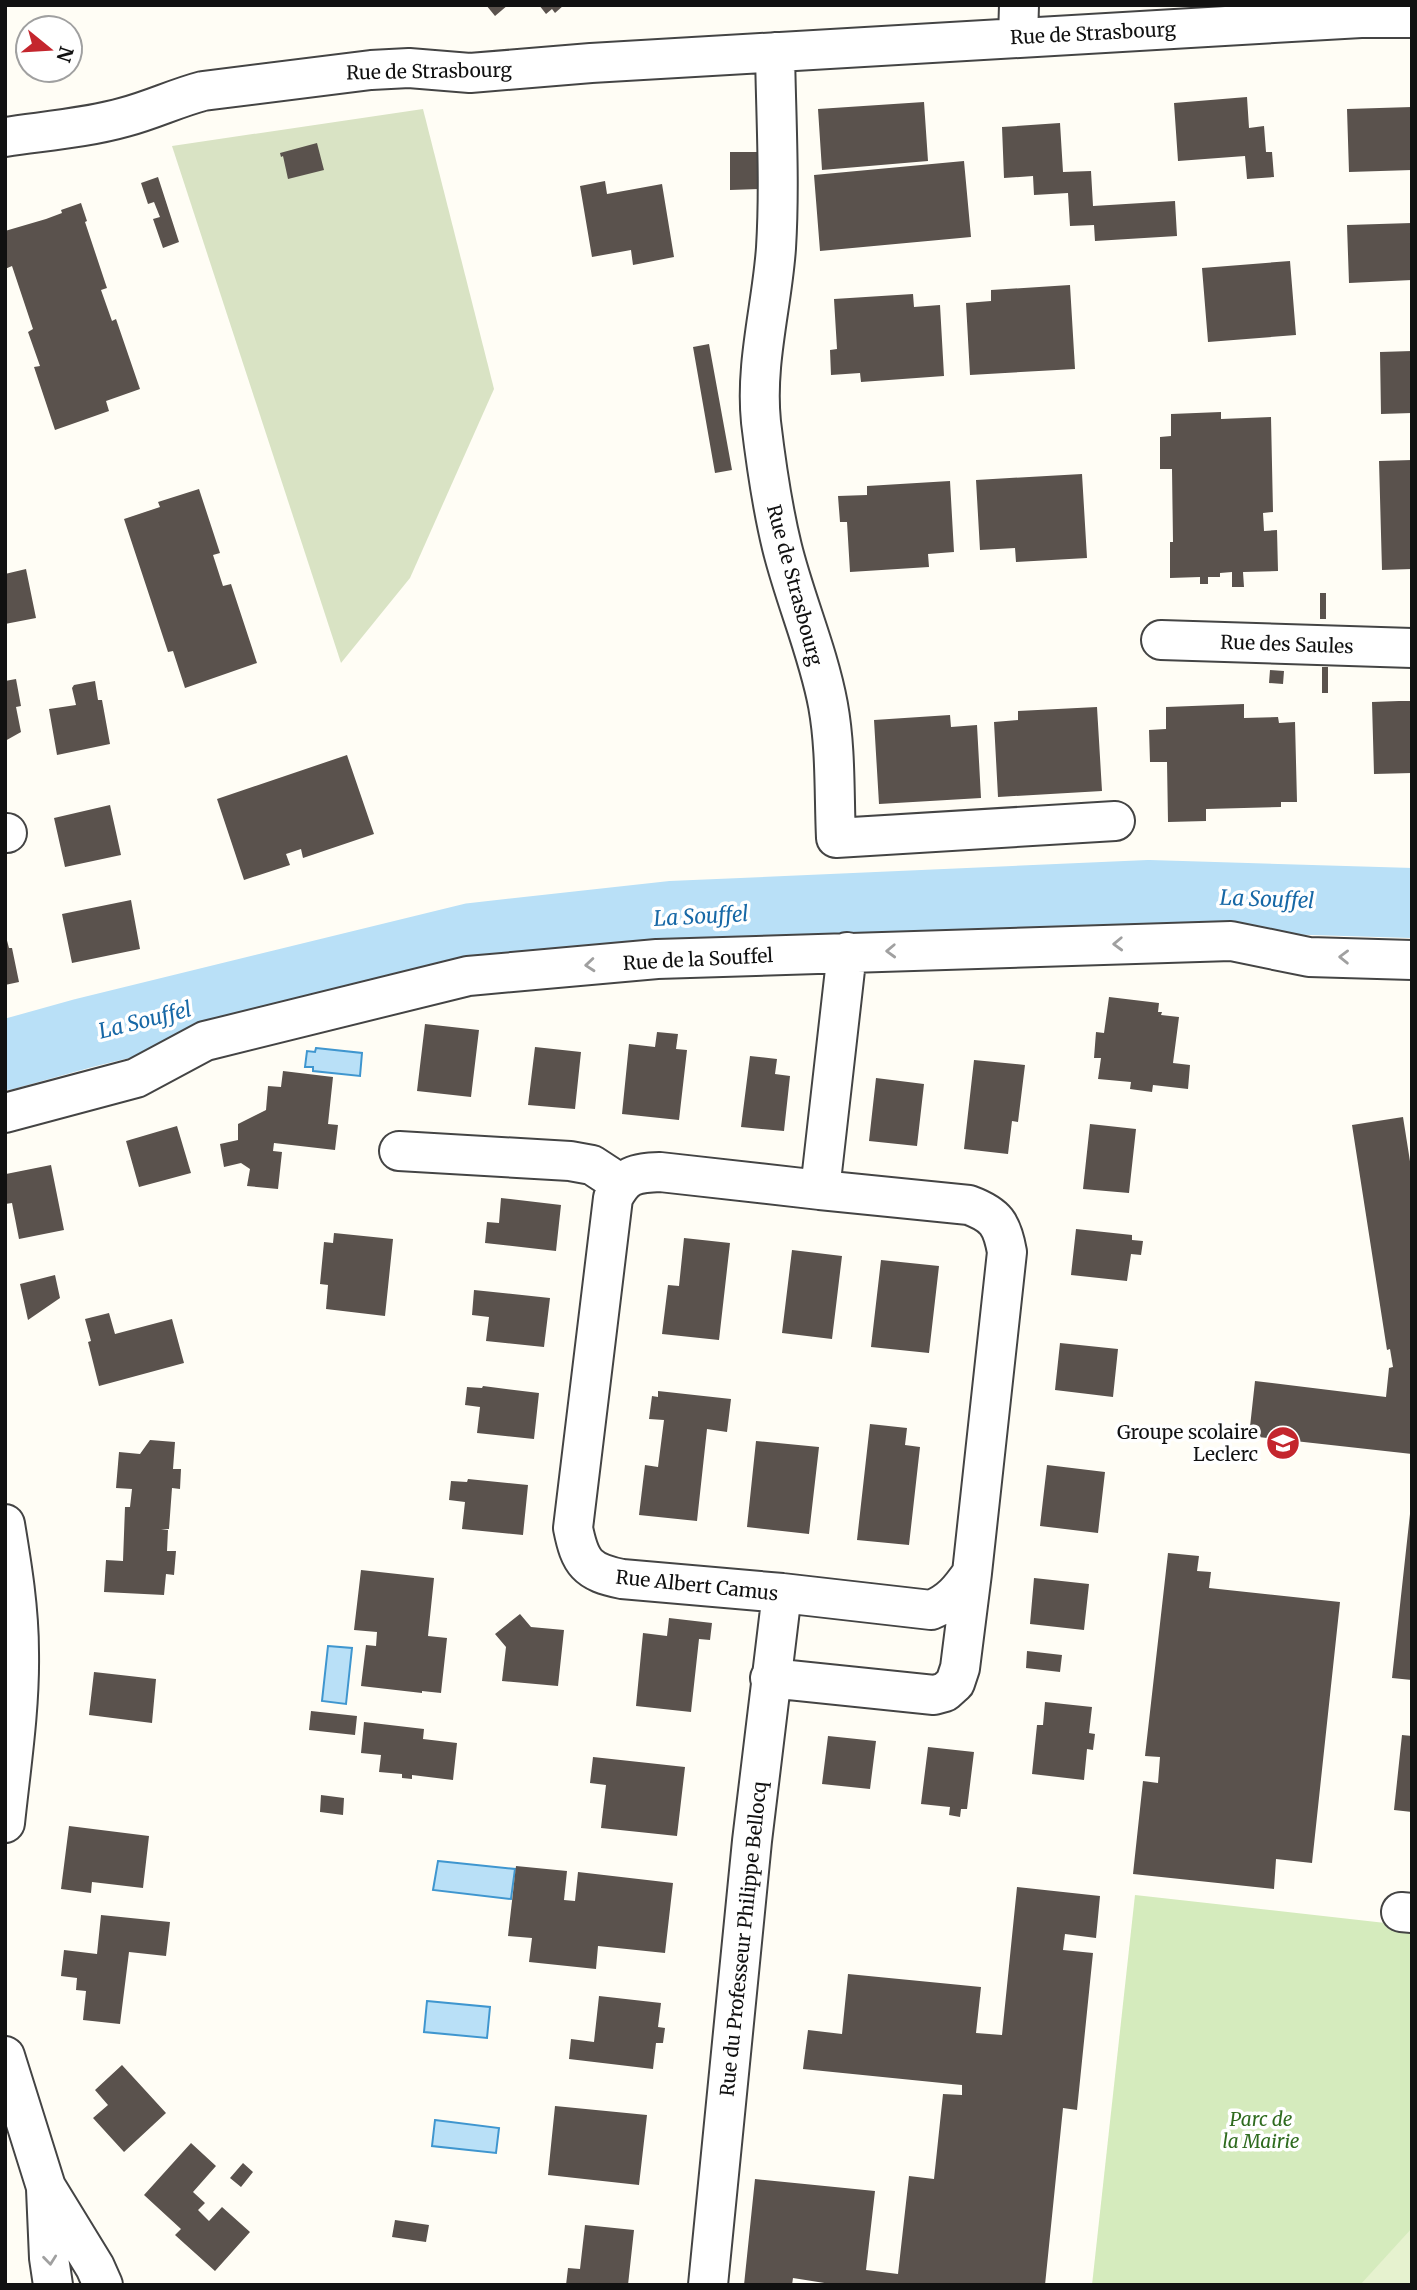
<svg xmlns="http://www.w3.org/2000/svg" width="1417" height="2290" font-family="Merriweather,serif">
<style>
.green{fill:#d5ebbd}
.cemetery{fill:#d9e3c4}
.pitch{fill:#e6f2cf}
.water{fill:#b9e0f7;stroke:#3f96cf;stroke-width:2}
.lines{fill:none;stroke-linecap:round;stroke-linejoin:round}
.river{stroke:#b9e0f7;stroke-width:70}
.building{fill:#5a524d}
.minor-casing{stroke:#444;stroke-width:42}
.minor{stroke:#fff;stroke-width:38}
.oneway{stroke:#a0a0a0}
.labels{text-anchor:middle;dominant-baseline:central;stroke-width:7;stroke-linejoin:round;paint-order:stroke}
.street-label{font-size:19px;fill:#111;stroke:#fff}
.poi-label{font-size:19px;fill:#111;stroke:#fff;text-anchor:end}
.park-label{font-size:19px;font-style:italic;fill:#2f6b1f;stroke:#fff}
.water-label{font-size:21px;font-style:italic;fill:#1768a6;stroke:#fff}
</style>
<rect width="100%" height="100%" fill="#fffdf5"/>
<path class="green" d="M1135 1895 1412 1926V2285H1092Z"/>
<path class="cemetery" d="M423 109 494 389 410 578 341 663 172 146Z"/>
<path class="pitch" d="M1412 2228V2285H1360Z"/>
<path class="water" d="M316 1048 362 1053 360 1076 313 1071V1067H305L307 1051 315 1052Z
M328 1646 352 1648 346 1704 322 1701Z
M438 1861 515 1869 511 1899 433 1890Z
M427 2001 490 2007 487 2038 424 2032Z
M435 2120 499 2128 496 2153 432 2146Z"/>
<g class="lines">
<path class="river" d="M5 1055 84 1033 472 938 671 916 1149 895 1412 903"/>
</g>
<path class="building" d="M486 5H508L495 16Z
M539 5H564L555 13 552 9 546 14Z
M1247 97 1249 128 1264 126 1266 152H1272L1274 177 1247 179 1245 156 1178 161 1174 103Z
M924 102 928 161 822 170 818 109Z
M1412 107V170L1349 172 1347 109Z
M1060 123 1063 172 1091 171 1093 206 1175 201 1177 236 1095 241 1094 225 1070 226 1068 193 1034 195 1033 176 1004 178 1002 127Z
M317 143 324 170 288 179 283 156 281 157 280 153Z
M730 152H759V189L730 190Z
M964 161 971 237 820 251 814 175Z
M158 177 179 242 163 248 153 219 160 217 154 202 148 204 141 183Z
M605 181 607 194 662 184 674 257 633 265 631 250 592 257 580 186Z
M81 203 87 221 85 222 107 288 101 290 112 321 116 319 140 389 106 401 109 411 55 430 34 367 40 366 28 332 33 329 12 266 5 269V231L46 219 62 213 61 210Z
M1412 223V280L1349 283 1347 225Z
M1290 261 1296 335 1208 342 1202 268Z
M1070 285 1075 369 970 375 966 303 991 301V290Z
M913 294 914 307 940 305 944 376 861 382 860 373 831 375 830 350 837 349 834 299Z
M709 344 732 470 715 473 693 347Z
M1412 351V413L1381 414 1380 352Z
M1221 412V419L1271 417 1273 512 1263 513 1264 531 1277 530 1278 571 1243 572 1244 587H1232V572L1220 573V577H1208V584H1200V577L1170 578V542H1173L1172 469H1160V437L1171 436V414Z
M1412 460V569L1382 570 1379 461Z
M1082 474 1087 558 1016 562 1015 548 980 550 976 480Z
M950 481 954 552 928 554 929 567 850 572 847 522H840L838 496 867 495V486Z
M199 489 220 553 213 555 223 586 231 584 257 663 185 688 173 651 168 652 124 519 160 507 158 502Z
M26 569 36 618 5 624V574Z
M1320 593H1326V619H1320Z
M1322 667H1328V693H1322Z
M1270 670 1284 671 1283 684 1269 683Z
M16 679 21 706 16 707 21 732 5 741V681Z
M95 681 98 700H102L110 744 57 755 49 709 76 705 72 688 74 685Z
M1399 701H1412V773L1374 774 1372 702Z
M1244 704V718L1278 717 1279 723 1295 722 1297 802H1281V807L1206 809V821L1168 822 1167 762H1150L1149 730 1166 729V707Z
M1097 707 1102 791 998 797 994 722 1018 720V711Z
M950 715 951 727 977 725 981 798 879 804 874 720Z
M347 755 374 834 303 858 301 849 286 854 290 865 244 880 217 799Z
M110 805 121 855 65 867 54 818Z
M131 900 140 949 72 963 62 914Z
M5 933 9 948H12L19 982 5 985Z
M1109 997 1159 1003 1158 1012H1162L1161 1015 1179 1017 1173 1063 1190 1065 1188 1089 1153 1085 1152 1092 1130 1089 1131 1082 1098 1079 1101 1058H1094L1096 1032 1104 1033Z
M425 1024 479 1030 471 1097 417 1091Z
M657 1032 678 1034 676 1049 687 1050 679 1120 622 1114 629 1044 655 1047Z
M535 1047 581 1052 575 1109 528 1105Z
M750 1056 777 1059 775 1074 790 1076 784 1131 741 1127Z
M974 1060 1025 1065 1018 1122 1012 1121 1008 1154 964 1149Z
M283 1071 333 1077 328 1124 338 1125 335 1150 274 1143 273 1151 282 1152 278 1189 247 1186 250 1169 241 1163 224 1167 220 1144 238 1140V1124L266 1110 268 1086 281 1087Z
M876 1078 924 1084 917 1146 869 1141Z
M1403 1117 1412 1174V1454L1249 1436 1255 1381 1386 1397 1389 1368 1393 1367 1390 1349 1387 1350 1352 1125Z
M1090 1124 1136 1129 1129 1193 1083 1189Z
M177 1126 191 1173 139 1187 126 1141Z
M51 1165 64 1230 19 1239 12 1203 5 1204 6 1174Z
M501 1198 561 1205 556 1251 485 1243 487 1222 499 1223Z
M1076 1229 1132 1235V1240L1143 1241 1141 1255 1131 1254 1127 1281 1071 1275Z
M334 1233 393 1239 385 1316 326 1309 328 1285 320 1284 324 1242 333 1243Z
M684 1238 730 1243 719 1340 662 1334 668 1285 679 1286Z
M792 1250 842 1256 832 1339 782 1333Z
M881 1260 939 1266 929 1353 871 1347Z
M55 1275 60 1298 28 1320 20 1284Z
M474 1290 550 1298 544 1347 486 1341 489 1317 472 1315Z
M109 1313 115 1334 172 1319 184 1363 99 1386 88 1342 91 1341 85 1319Z
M1060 1343 1118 1349 1113 1397 1055 1390Z
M483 1386 539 1393 534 1439 477 1433 480 1407 465 1405 467 1387 482 1388Z
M658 1391 731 1399 727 1432 707 1429 697 1521 639 1515 645 1465 658 1467 664 1420 649 1419 652 1396 658 1397Z
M870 1424 907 1428 905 1445 920 1447 909 1545 857 1540Z
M150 1440 175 1442 173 1469H181L180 1489 172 1488 169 1529H161L168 1530 167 1551H176L174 1575 166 1574 164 1595 104 1592 106 1560 123 1561 125 1507H130L132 1489 116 1488 119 1452 140 1454Z
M756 1441 819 1447 809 1534 747 1527Z
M1047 1465 1105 1472 1098 1533 1040 1526Z
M468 1479 528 1485 523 1535 462 1529 465 1502 449 1500 451 1481 467 1482Z
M1410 1514 1412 1515V1680L1392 1678Z
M1168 1553 1199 1556 1197 1571 1211 1572 1209 1588 1340 1602 1312 1863 1276 1859 1274 1889 1133 1874 1143 1781 1158 1783 1160 1757 1145 1756Z
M361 1570 434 1578 428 1636 447 1638 441 1693 422 1691V1693L361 1686 366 1645 376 1646 377 1632 354 1630Z
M1034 1578 1089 1584 1084 1630 1030 1624Z
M520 1614 531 1627 564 1630 558 1686 502 1681 506 1647 495 1634Z
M669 1618 712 1623 710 1640 699 1639 691 1712 636 1706 643 1633 667 1636Z
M1027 1651 1062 1655 1060 1672 1026 1668Z
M94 1672 156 1679 152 1723 89 1715Z
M1045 1702 1092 1707 1089 1733 1095 1734 1093 1750 1087 1749 1084 1780 1032 1774 1037 1725H1043Z
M311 1711 357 1716 355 1735 309 1730Z
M364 1722 424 1729 423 1739 457 1743 453 1780 412 1775V1779L402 1778V1774L379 1772 381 1755 361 1753Z
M1402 1735 1412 1736V1812L1394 1810Z
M828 1736 876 1741 870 1789 822 1784Z
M928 1747 974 1752 967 1809H961L960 1817 949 1815 950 1807 921 1804Z
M593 1757 685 1767 677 1836 601 1828 606 1785 590 1783Z
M321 1795 344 1798 343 1815 320 1812Z
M69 1826 149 1836 143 1888 92 1882 91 1893 61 1889Z
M516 1866 567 1871 564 1900 575 1901 578 1872 673 1883 665 1953 598 1946 596 1969 529 1962 532 1938 508 1936Z
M1017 1887 1100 1896 1096 1938 1065 1934 1063 1950 1093 1953 1077 2110 1063 2108 1045 2285H837L793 2278 792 2285H744L755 2179 875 2191 866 2270 898 2274 909 2176 934 2179 943 2094 962 2095V2085L803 2069 808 2030 842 2034 848 1974 981 1987 976 2033 1002 2035Z
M101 1915 170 1922 166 1956 129 1952 120 2024 83 2020 86 1991 76 1990 77 1978 61 1976 64 1950 97 1954Z
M599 1996 661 2003 658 2027 665 2028 663 2043H656L653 2069 569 2059 571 2039 594 2042Z
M122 2065 166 2113 124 2152 93 2118 108 2105 95 2090Z
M555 2106 647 2115 639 2185 548 2175Z
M191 2143 216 2166 193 2192 205 2203 198 2210 209 2221 222 2207 250 2232 215 2271 175 2235 181 2229 144 2195Z
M243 2163 253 2172 241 2187 230 2178Z
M395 2220 429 2225 426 2242 392 2237Z
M585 2225 634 2230 628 2285H566L568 2268 580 2269Z"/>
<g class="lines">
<g class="minor-casing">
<path id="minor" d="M1018 38 1019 5
M775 52C776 117 780 183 776 248 772 306 755 363 761 422 766 464 772 506 782 547 795 600 818 651 828 705 836 749 834 794 836 838L1115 821
M5 137C45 131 86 128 125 117 152 110 176 98 203 91L371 70 409 68 470 73 591 63 1361 18H1412
M1161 640 1412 648
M5 833H7
M5 1113 136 1078 205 1041 468 976 657 959 1231 941 1309 957 1412 960
M399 1151 570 1161 592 1165 621 1184
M820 1190 969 1205C996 1215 1002 1224 1007 1252L972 1573C960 1590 951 1602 931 1610L782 1593 622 1579C587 1572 580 1563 573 1528L613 1198C625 1175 634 1173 660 1172L820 1190 847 952
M5 1524C12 1566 19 1609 19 1652 20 1709 11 1766 5 1823
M770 1678 934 1695 945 1692 955 1683 960 1668 972 1573
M1401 1912 1412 1913
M5 2056 46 2187 95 2267 103 2285
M46 2189 49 2258 53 2285
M708 2285 752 1841 782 1593"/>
</g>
<use href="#minor" class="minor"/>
</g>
<defs><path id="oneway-chevron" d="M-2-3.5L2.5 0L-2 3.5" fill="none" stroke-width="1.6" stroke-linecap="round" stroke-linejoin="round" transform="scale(1.75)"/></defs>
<g class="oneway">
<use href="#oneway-chevron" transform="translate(1118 944) rotate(178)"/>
<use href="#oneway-chevron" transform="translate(891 951) rotate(178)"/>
<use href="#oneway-chevron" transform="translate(1344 957) rotate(-179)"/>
<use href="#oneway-chevron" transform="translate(590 965) rotate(175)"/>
<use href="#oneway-chevron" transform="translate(50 2260) rotate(84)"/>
</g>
<defs>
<g id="school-disc" transform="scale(1.75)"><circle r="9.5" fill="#c4262e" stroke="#fff"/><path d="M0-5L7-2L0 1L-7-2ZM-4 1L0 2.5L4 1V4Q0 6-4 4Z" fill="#fff"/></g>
</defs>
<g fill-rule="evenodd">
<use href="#school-disc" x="1283" y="1443"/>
</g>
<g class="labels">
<g class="street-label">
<text transform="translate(1093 33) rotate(-3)">Rue de Strasbourg</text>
<text transform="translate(429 71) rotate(-1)">Rue de Strasbourg</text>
<text transform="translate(795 585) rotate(75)">Rue de Strasbourg</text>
<text transform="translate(1287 644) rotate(2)">Rue des Saules</text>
<text transform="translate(698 959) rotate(-3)">Rue de la Souffel</text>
<text transform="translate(697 1585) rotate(6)">Rue Albert Camus</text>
<text transform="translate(743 1939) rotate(-84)">Rue du Professeur Philippe Bellocq</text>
</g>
<g class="poi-label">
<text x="1258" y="1432">Groupe scolaire<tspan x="1258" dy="22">Leclerc</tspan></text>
</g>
<g class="park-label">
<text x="1261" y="2119">Parc de<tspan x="1261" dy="22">la Mairie</tspan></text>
</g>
<g class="water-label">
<text transform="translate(1267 899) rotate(2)">La Souffel</text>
<text transform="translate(701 916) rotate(-3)">La Souffel</text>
<text transform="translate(145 1020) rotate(-14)">La Souffel</text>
</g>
</g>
<rect width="1417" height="2290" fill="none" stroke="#111111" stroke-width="14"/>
<g transform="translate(49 49) rotate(108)"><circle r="33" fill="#ffffff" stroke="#a0a0a0" stroke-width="2"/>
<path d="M0-5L12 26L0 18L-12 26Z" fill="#c4262e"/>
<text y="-10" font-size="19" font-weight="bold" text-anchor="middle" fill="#111111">N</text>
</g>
</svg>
